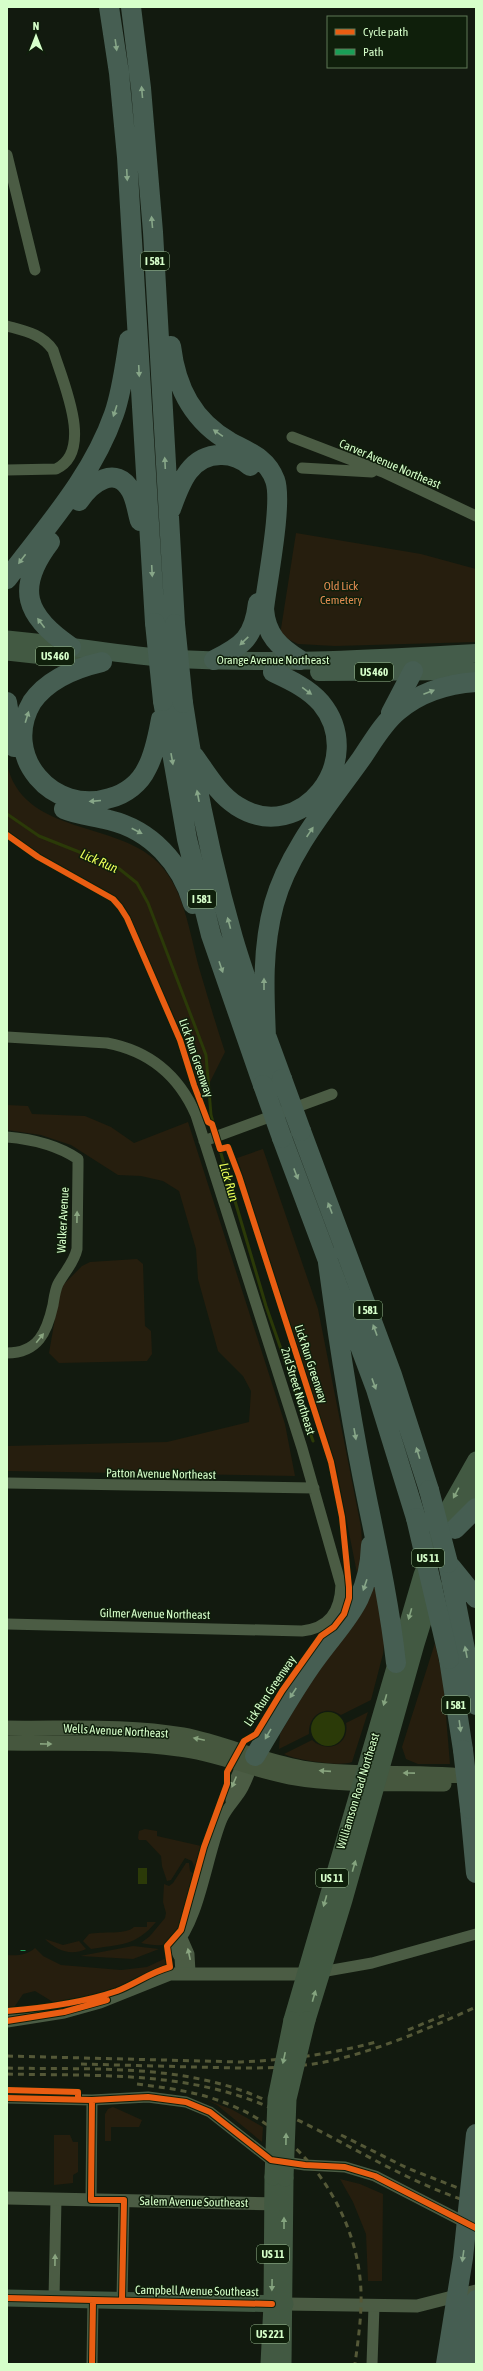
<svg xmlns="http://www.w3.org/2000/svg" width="483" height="2371" font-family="'Asap Condensed',sans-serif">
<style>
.green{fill:#261e0e}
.water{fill:#2b3a08}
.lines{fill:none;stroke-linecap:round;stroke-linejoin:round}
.stream{stroke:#2b3a08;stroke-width:3}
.minor{stroke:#4b5c44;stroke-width:11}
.tertiary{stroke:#4b5c44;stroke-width:13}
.secondary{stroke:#46573e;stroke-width:15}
.primary{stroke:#425942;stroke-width:17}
.trunk{stroke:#445c4a;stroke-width:18}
.motorway{stroke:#465e52;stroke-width:20}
.rail{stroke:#545837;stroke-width:3;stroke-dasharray:6 5;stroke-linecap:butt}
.primary-bridge{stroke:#425942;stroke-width:17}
.motorway-bridge{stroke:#465e52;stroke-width:20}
.quiet{stroke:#1a9f57;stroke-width:5;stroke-dasharray:10 5;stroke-linecap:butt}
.cycleway-casing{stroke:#0f1f0b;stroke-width:8}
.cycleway{stroke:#e95d12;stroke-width:6}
.oneway{fill:#87a688}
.oneway2{fill:#8aa580}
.oneway3{fill:#85a47f}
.oneway4{fill:#87a37d}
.labels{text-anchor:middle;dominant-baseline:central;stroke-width:3;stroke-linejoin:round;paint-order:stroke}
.shield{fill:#0f1f0b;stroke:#9abc91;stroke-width:1}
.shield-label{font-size:11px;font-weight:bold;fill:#d6ffca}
.street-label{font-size:12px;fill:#d6ffca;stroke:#0f1f0b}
.park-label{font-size:12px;fill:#e38c52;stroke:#0f1f0b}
.water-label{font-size:13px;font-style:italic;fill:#ecff58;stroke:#0f1f0b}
</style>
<rect width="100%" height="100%" fill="#121a0f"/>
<path class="green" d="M296 533 421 554 476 569V642L335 646 298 644 280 635Z
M7 764C22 833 109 821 153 858 185 885 189 933 200 971 208 998 216 1025 225 1052L202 1098 184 1039 130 917 116 897 40 855 7 830Z
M7 1105 28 1106 32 1114 85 1116 111 1127 134 1143 188 1122 285 1424 295 1476 7 1471V1446L167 1442 249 1422 251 1391 243 1376 218 1351 198 1279 196 1249 179 1191 163 1181 141 1176 118 1175 71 1145 41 1135 7 1130Z
M263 1149 318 1309 361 1527 363 1555 357 1573 335 1462 237 1158Z
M137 1259 143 1264 145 1326 151 1331 152 1354 147 1361 59 1363 49 1353 59 1295 64 1284 82 1266 90 1262Z
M375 1582 385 1634 383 1654 371 1700 341 1715C325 1704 308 1715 309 1734L279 1749 280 1734 315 1674Z
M435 1643 443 1680 450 1764H418L406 1759 402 1747Z
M368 1712 352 1762C341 1767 295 1760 284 1754L312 1740C327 1754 350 1745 346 1723Z
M145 1829 157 1831V1836L201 1846 204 1840 206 1841 196 1871 192 1861 185 1858 171 1880 167 1881 162 1866 161 1856 146 1840H139L138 1838 139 1831Z
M186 1863H189L190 1871 194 1874C190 1892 183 1941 162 1945 156 1946 147 1944 141 1943L150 1936 165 1918 166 1913 163 1902 164 1884 169 1886 173 1883Z
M147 1922H156C135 1947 120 1944 91 1949L83 1941 89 1934C101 1931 127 1935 134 1927H147Z
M45 1939 63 1945 79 1941 86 1949C71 1956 57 1951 45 1939Z
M133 1946 159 1949 133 1959 80 1956Z
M35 1948 43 1956 61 1965 121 1970 147 1967 166 1958 167 1966 118 1987 89 1996 53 2002 35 1991 23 1994 13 2009H7V1955C17 1956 27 1955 35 1948Z
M207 2100 231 2109 263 2127 262 2142 217 2105Z
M113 2107 142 2120 139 2127H111V2141H105V2114L108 2109Z
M54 2135H70L73 2142H78V2172L73 2175V2183L54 2185Z
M340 2179 360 2184 383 2194 382 2281H368L366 2234 353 2202Z"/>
<path class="water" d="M311 1729a17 17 0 1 1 34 0a17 17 0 1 1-34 0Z
M138 1868H147V1884H138Z"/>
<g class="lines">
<path class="stream" d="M7 814 39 836 117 867 137 883 148 903 206 1055 211 1115 216 1134
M217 1140 266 1306 313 1441"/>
<path class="minor" d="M7 155 35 270
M7 326C25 331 42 334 53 350 62 380 95 451 56 469L7 470
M292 437 383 472 476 516
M302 468 372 472
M7 1037 107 1043C150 1051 179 1076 196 1115L302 1448 341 1585C340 1612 329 1628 302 1631L7 1624
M7 1137C31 1139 57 1145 78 1159V1167L77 1249C74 1263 65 1271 58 1284 55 1290 54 1299 53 1305 47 1332 38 1353 7 1353
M204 1141 332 1094
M7 1483 314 1488
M231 1801 230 1791 242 1764
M182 1938 189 1954 190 1972
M321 1972 372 1963 476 1934
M181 1973 180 1958 174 1947C200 1920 207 1854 222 1819 227 1808 233 1803 239 1794 246 1785 250 1771 254 1760
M7 2098 92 2100 148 2097 186 2102 210 2112 271 2160 305 2165 345 2167 375 2176 470 2225
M91 2200 92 2100
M54 2299 56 2199
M122 2300 124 2200
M92 2364 93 2300
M372 2364 374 2306"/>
<path class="tertiary" d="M7 2021 64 2012 100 2002 170 1974H304
M7 2198 281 2204
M285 2304 417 2306 476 2291"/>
<path class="secondary" d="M7 1728C64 1729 127 1725 183 1735 226 1743 265 1763 308 1769 363 1777 420 1770 475 1777
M7 1743C64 1744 123 1741 179 1749 217 1753 252 1770 290 1777 340 1786 393 1783 444 1784"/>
<path class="primary" d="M7 639 45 643
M7 652 98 662
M458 1522 476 1487
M292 2020 422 1575 450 1506 476 1460
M307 2020 344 1900 416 1644 434 1586
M7 2298 285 2304
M269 2364 272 2304 273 2177
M283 2364 285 2178"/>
<path class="trunk" d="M71 647C106 651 141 657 177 659 276 664 376 659 476 653
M319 672 476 671"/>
<path class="motorway" d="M109 7 119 73 127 157 155 623
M131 7 141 88 153 232 175 624
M171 346C176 388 193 421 230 442 249 452 267 458 275 480 283 502 267 582 264 609 266 635 279 647 300 660
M79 501C91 483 116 464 131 491 136 500 137 511 140 521
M171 509C180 484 190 454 222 455 233 455 242 459 250 466
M50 542C15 588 25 616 71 647
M7 579C46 527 92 477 114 414 122 391 125 365 129 340
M214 660C243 646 254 637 258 603
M102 662C76 668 48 679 32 702 0 756 53 816 110 798 126 794 140 783 147 768 155 753 158 735 161 719
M163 701 187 839 211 935 263 1085
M7 702 14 747
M183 703C195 783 211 861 233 938 247 986 265 1032 282 1079
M391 713 413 671
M194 756C207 774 218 794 237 806 301 847 368 760 321 703 308 688 290 680 273 672
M64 809C78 815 94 816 109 820 151 830 181 863 193 904
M266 1037C264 991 262 948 274 904 289 850 329 804 361 759 372 743 383 723 398 711 420 692 447 684 476 682
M301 1131 392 1375 429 1490
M282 1138 376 1389 416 1518
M327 1255C338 1339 351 1422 368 1504 379 1557 390 1609 396 1663
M455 1529 476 1508
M448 1563 476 1705
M451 1567 476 1598
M449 1659 463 1750
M255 1756C273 1726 290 1696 310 1667 341 1622 369 1605 371 1545
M470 1809 476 1873"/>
<path class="rail" d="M408 2030 449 2013
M7 2056 241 2062C287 2060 332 2054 376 2042
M81 2064C118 2065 156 2066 193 2067 244 2068 297 2071 346 2057 391 2045 434 2026 476 2007
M7 2068C92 2070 183 2063 263 2099
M7 2074C91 2076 179 2071 259 2103 333 2132 399 2181 476 2204
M137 2084C168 2088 199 2092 228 2104 297 2131 348 2198 359 2270 364 2302 359 2333 355 2364
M341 2135 407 2168 476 2195
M447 2364 476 2339"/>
<path class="primary-bridge" d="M273 2177 276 2099 292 2020
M285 2178 288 2099 307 2020"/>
<path class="motorway-bridge" d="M155 623 163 701
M175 624 183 703
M282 1079 301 1131
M263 1085 282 1138
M429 1490 448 1563
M416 1518 449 1659
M463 1750 470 1809
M446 2364 463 2258 476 2134
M466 2364 476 2300"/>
<path class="quiet" d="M23 1950V1951"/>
<g class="cycleway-casing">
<path id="cycleway" d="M7 835 38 857 113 899 120 907 127 918 180 1040 194 1085 208 1122 212 1124 220 1149 228 1147 239 1176 331 1462 342 1517 349 1587V1598L344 1614 334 1627 321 1636 282 1691 256 1734 244 1741 227 1772V1784L204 1847 181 1930 167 1946 170 1967C151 1972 135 1984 117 1991 82 2003 43 2008 7 2011
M7 2021 64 2012 107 2000
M7 2090 78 2092V2099
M7 2098 92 2100 148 2097 186 2102 210 2112 271 2160 305 2165 345 2167 375 2176 476 2228
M92 2100 91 2200H124L122 2300
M7 2298 272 2304
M92 2364 93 2300"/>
</g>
<use href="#cycleway" class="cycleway"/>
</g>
<defs><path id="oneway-solid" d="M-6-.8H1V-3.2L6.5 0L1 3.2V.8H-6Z"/></defs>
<g class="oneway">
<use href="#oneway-solid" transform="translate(116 45) rotate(82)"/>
<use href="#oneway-solid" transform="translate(142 92) rotate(-95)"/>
<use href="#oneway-solid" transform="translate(127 175) rotate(87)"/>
<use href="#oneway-solid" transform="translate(152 222) rotate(-95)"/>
<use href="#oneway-solid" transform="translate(139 371) rotate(87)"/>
<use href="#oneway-solid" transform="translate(115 411) rotate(108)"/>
<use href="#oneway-solid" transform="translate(218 433) rotate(-145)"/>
<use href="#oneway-solid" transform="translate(165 463) rotate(-93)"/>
<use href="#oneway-solid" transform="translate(22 559) rotate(127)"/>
<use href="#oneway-solid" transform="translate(152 571) rotate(87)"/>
<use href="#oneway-solid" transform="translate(41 623) rotate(-127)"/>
<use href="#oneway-solid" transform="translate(244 641) rotate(136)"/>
<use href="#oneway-solid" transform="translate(307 691) rotate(36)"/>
<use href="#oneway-solid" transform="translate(429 692) rotate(-21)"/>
<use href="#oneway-solid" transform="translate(27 717) rotate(-73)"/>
<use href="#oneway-solid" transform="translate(172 759) rotate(80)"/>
<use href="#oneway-solid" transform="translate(198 796) rotate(-101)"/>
<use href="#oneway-solid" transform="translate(95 801) rotate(175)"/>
<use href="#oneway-solid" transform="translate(137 831) rotate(27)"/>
<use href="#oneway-solid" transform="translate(310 832) rotate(-56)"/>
<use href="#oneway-solid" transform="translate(229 923) rotate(-105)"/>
<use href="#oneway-solid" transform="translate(221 967) rotate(71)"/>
<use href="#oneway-solid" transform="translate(264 984) rotate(-90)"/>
<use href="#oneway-solid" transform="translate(296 1174) rotate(69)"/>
<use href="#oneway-solid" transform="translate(330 1208) rotate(-111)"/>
<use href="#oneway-solid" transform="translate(375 1330) rotate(-110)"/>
<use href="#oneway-solid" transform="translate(374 1384) rotate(70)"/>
<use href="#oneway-solid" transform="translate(355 1434) rotate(80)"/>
<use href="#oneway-solid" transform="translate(418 1453) rotate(-107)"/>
<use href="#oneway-solid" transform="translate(365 1585) rotate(109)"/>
<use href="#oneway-solid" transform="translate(466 1652) rotate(-101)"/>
<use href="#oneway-solid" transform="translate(293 1693) rotate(123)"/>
<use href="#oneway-solid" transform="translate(460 1726) rotate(82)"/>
<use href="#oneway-solid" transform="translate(268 1734) rotate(120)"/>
<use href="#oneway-solid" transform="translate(463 2256) rotate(98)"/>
</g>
<g class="oneway2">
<use href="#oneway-solid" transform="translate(77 1217) rotate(-89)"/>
<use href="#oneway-solid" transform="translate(40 1338) rotate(-51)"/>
<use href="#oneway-solid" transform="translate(234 1782) rotate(113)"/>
<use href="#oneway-solid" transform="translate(189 1954) rotate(-102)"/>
<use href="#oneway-solid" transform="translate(55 2260) rotate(-89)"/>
</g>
<g class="oneway3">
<use href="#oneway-solid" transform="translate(456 1493) rotate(118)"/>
<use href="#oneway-solid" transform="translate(410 1614) rotate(106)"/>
<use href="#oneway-solid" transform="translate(385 1700) rotate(106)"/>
<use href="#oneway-solid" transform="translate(354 1866) rotate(-74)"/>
<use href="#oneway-solid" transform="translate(325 1901) rotate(106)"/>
<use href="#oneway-solid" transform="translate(314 1996) rotate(-74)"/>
<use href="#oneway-solid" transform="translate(284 2058) rotate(102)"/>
<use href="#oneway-solid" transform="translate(286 2139) rotate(-89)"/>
<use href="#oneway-solid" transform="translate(284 2223) rotate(-90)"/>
<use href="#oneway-solid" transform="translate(272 2285) rotate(91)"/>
</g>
<g class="oneway4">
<use href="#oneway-solid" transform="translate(199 1739) rotate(-168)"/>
<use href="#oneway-solid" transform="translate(46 1744) rotate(1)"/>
<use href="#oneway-solid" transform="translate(325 1771) rotate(-176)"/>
<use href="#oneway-solid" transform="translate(409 1773) rotate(-179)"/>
</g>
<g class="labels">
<g class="shield">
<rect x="141" y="252" width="28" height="18" rx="3"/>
<rect x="36" y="647" width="38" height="18" rx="3"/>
<rect x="355" y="663" width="38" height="18" rx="3"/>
<rect x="188" y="890" width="28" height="18" rx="3"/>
<rect x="354" y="1301" width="28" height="18" rx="3"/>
<rect x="412" y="1549" width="32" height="18" rx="3"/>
<rect x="442" y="1696" width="28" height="18" rx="3"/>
<rect x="316" y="1869" width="32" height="18" rx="3"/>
<rect x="257" y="2245" width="32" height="18" rx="3"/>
<rect x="251" y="2325" width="38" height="18" rx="3"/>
</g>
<g class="shield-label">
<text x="155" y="261">I 581</text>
<text x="55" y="656">US 460</text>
<text x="374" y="672">US 460</text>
<text x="202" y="899">I 581</text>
<text x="368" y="1310">I 581</text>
<text x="428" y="1558">US 11</text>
<text x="456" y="1705">I 581</text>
<text x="332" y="1878">US 11</text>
<text x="273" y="2254">US 11</text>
<text x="270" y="2334">US 221</text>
</g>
<g class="street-label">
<text transform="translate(390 464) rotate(23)">Carver Avenue Northeast</text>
<text x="273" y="660">Orange Avenue Northeast</text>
<text transform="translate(196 1058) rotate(71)">Lick Run Greenway</text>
<text transform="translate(63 1220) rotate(-87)">Walker Avenue</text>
<text transform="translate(311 1364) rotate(72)">Lick Run Greenway</text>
<text transform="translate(298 1391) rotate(73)">2nd Street Northeast</text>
<text transform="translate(161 1474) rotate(1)">Patton Avenue Northeast</text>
<text transform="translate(155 1614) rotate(1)">Gilmer Avenue Northeast</text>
<text transform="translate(270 1691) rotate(-56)">Lick Run Greenway</text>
<text transform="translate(116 1731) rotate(3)">Wells Avenue Northeast</text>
<text transform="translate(358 1791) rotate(-73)">Williamson Road Northeast</text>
<text transform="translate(194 2202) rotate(1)">Salem Avenue Southeast</text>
<text transform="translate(197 2291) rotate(1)">Campbell Avenue Southeast</text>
</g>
<g class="park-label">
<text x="341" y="586">Old Lick<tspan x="341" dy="14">Cemetery</tspan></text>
</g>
<g class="water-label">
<text transform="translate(99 861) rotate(24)">Lick Run</text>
<text transform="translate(229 1182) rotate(73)">Lick Run</text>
</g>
</g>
<rect width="483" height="2371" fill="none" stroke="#d6ffca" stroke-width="16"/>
<rect x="327" y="16" width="140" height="52" fill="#0f1f0b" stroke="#5f7957"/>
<rect x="335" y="29" width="20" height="6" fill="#e95d12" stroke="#5f7957"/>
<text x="363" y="36" font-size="12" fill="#d6ffca">Cycle path</text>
<rect x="335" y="49" width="20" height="6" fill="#1a9f57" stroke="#5f7957"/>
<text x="363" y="56" font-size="12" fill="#d6ffca">Path</text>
<g transform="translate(36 36)" stroke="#0f1f0b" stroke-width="3" paint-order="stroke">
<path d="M0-3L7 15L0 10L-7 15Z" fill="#d6ffca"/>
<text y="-6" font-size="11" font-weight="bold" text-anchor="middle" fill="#d6ffca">N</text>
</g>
</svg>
